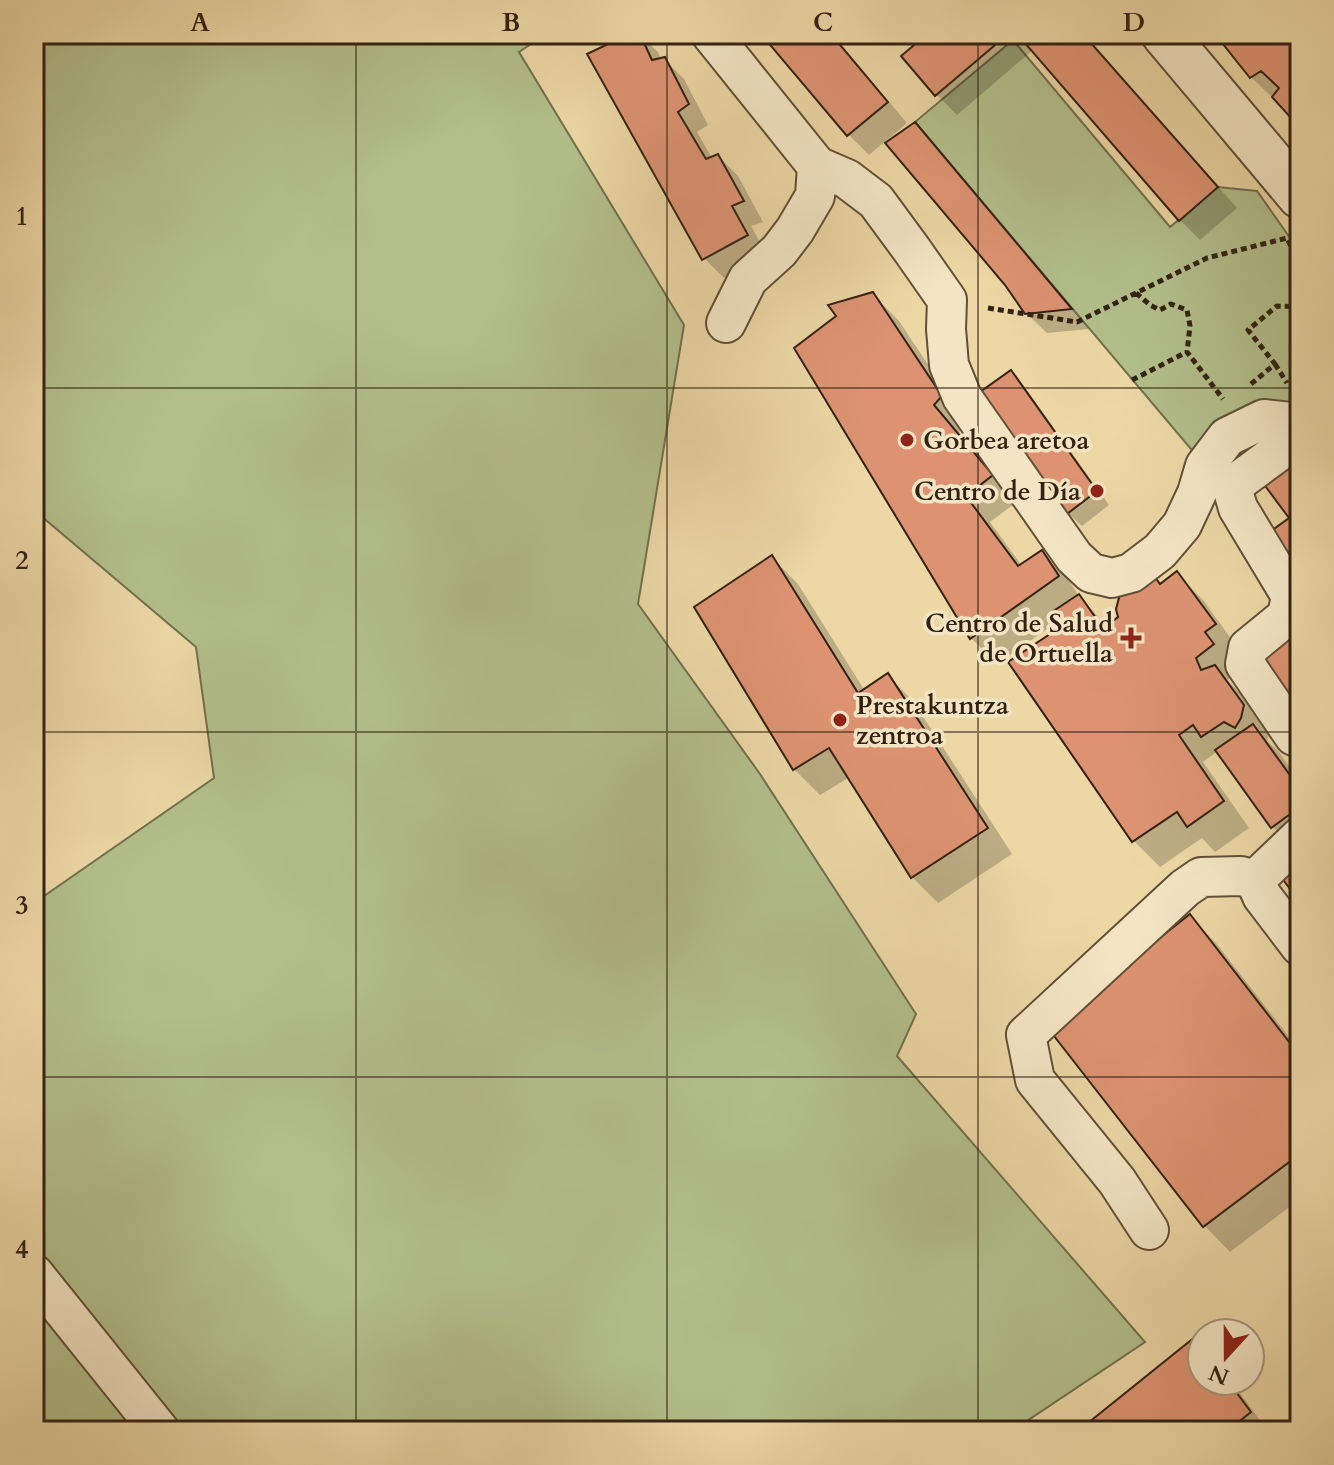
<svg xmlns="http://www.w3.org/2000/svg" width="1334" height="1465" font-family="Cardo,serif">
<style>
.green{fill:#b2bf8b;stroke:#72704e;stroke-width:2}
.shadow{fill:#0003}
.building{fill:#dd9372;stroke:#332212;stroke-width:2}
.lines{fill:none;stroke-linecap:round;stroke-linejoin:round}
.minor-casing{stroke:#614f37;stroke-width:42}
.tertiary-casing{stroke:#614f37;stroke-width:48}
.path{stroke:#332212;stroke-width:5;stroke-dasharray:6 4;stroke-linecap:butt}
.minor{stroke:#f3e5c4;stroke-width:38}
.tertiary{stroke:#f3e5c4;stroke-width:44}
.grid{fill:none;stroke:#332212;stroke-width:2;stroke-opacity:0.55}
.poi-dot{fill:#8f2418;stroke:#f3e5c4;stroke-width:3}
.labels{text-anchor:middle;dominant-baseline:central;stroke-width:7;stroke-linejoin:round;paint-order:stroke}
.poi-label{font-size:26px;font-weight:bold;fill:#332212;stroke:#f3e5c4;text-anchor:start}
.neatline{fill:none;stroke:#332212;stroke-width:3}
.grid-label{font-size:26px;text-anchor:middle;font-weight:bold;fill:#332212}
</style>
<rect width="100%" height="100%" fill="#ecd7a5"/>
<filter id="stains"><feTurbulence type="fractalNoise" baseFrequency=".0025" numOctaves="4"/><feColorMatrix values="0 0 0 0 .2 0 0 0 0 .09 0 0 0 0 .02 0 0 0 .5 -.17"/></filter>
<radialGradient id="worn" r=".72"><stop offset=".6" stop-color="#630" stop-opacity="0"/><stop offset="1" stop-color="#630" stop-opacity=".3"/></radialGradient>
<path class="green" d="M34 34H546L519 52 684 325 638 604 760 774 916 1014 897 1056 1145 1342 1012 1431H34V903L214 778 196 647 34 510Z
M1013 40 1170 227 1218 187 1257 191 1300 252V407L1196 455 915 122Z"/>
<path class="shadow" d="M634 34H639L658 52 661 60 664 59 684 79 708 125 697 132 712 158 718 156 738 176 763 222 751 226 767 255 724 278 704 258Z
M763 34H832L907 123 869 155 849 135Z
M919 34H1083L1237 208 1200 240 1180 220 1033 50 957 115 937 95 903 56 922 40Z
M1218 34H1300V125L1279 102 1278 103 1251 77Z
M915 125 935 145 1089 329 1047 333 1026 313Z
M872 294 899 321 967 423 959 432 1017 502 990 522 1022 566 1042 553 1068 579 1081 599 1108 627 1120 618 1153 577 1161 585 1177 574 1203 600 1240 651 1238 671 1227 680 1240 693 1269 733 1267 741 1279 752 1300 782V852L1299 853 1273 827 1218 751 1203 762 1249 828 1215 852 1202 838 1160 867 1134 841 1011 663 1064 627 1060 620 997 664 971 638Z
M1011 372 1024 386 1109 505 1082 526 1068 513 983 393Z
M772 558 798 584 865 691 887 675 913 701 1012 854 938 903 912 877 850 777 820 795 794 769Z
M1190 917 1216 943 1300 1051V1199L1230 1252 1204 1225Z
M1202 1347V1381H1231L1268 1431H1081Z"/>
<path class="building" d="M629 34H640L652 60 665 57 689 104 678 112 706 159 718 154 744 201 732 206 748 235 702 260 587 54Z
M761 34H831L888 102 847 136Z
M1008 34 935 96 901 56 920 40 916 34Z
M1017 34H1083L1218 187 1179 221Z
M1215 34H1300V128L1272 97 1279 88 1261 71 1250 78Z
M915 122 1072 309 1025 314 1005 285 885 143Z
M873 292 942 396 934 405 993 475 966 496 1018 566 1042 550 1059 576 970 639 794 348 836 316 828 305Z
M1011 370 1097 491 1067 514 980 392Z
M1300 456V579L1267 534 1289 518 1263 483Z
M772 555 858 693 888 673 988 828 911 878 829 748 793 770 694 607Z
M1177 571 1216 624 1205 632 1214 644 1196 658 1201 670 1215 665 1244 705 1241 718 1235 728 1224 722 1201 737 1193 725 1179 735 1224 801 1187 827 1177 812 1132 842 1008 662 1062 626 1052 612 1079 594 1103 628 1118 617 1116 609 1120 594 1153 574 1160 584Z
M1300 626V719L1254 660Z
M1253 724 1300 789V807L1271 828 1215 750Z
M1300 857V902L1278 873Z
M1190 914 1300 1056V1154L1203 1227 1047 1027Z
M1195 1337 1202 1346V1381H1228L1251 1412 1227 1431H1078Z"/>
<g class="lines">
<g class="minor-casing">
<path id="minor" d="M711 34 817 166 847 179 876 201 912 250 947 300 946 329 949 365 962 397 1074 557 1091 573 1112 578 1131 573 1160 551 1182 525 1197 493 1205 466 1227 437 1264 419 1300 423
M726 323 748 279 779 251 795 230 815 196 817 166
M1300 436 1236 483 1234 494 1238 508 1291 596 1287 616 1248 648 1245 664 1294 736 1300 738
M1300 837 1255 880 1262 896 1300 946
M1149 1230 1117 1181 1035 1080 1026 1035 1185 888 1201 877 1241 876 1255 880
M34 1274 160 1431"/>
</g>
<g class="tertiary-casing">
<path id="tertiary" d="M1164 34 1300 196"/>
</g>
<path class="path" d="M1136 293 1150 305 1160 310 1171 304 1187 310 1190 326 1187 352 1223 399
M988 308 1077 322 1207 258 1287 238 1300 266
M1275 364 1287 383
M1132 380 1187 352
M1251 384 1275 364 1248 330 1277 306 1300 307"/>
<use href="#minor" class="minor"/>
<use href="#tertiary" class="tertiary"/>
</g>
<path class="grid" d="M356 34V1431M667 34V1431M978 34V1431M34 388H1300M34 732H1300M34 1077H1300"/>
<g class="poi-dot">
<circle cx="907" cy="440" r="8"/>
<circle cx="1097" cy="491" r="8"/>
<path d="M1127 626h8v8h8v8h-8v8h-8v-8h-8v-8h8z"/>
<circle cx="840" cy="720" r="8"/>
</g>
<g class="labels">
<g class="poi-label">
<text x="923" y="440">Gorbea aretoa</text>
<text x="1081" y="491" text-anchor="end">Centro de Día</text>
<text x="1113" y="623" text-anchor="end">Centro de Salud<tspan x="1113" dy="30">de Ortuella</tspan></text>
<text x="856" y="705">Prestakuntza<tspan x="856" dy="30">zentroa</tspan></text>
</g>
</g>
<rect width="1334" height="1465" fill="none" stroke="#ecd7a5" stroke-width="88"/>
<g transform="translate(1226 1357) rotate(201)"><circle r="38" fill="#f3e5c4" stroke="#a6977d" stroke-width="2"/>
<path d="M0-6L14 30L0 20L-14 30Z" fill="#8f2418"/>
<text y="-12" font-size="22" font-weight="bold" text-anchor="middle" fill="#332212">N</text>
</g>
<rect x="44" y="44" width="1246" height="1377" class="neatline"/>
<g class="grid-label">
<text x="200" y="31">A</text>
<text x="511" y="31">B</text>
<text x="823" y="31">C</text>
<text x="1134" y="31">D</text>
<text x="22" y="225">1</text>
<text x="22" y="569">2</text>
<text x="22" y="914">3</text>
<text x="22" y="1258">4</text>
</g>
<rect width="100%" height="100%" filter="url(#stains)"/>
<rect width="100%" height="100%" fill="url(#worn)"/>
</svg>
